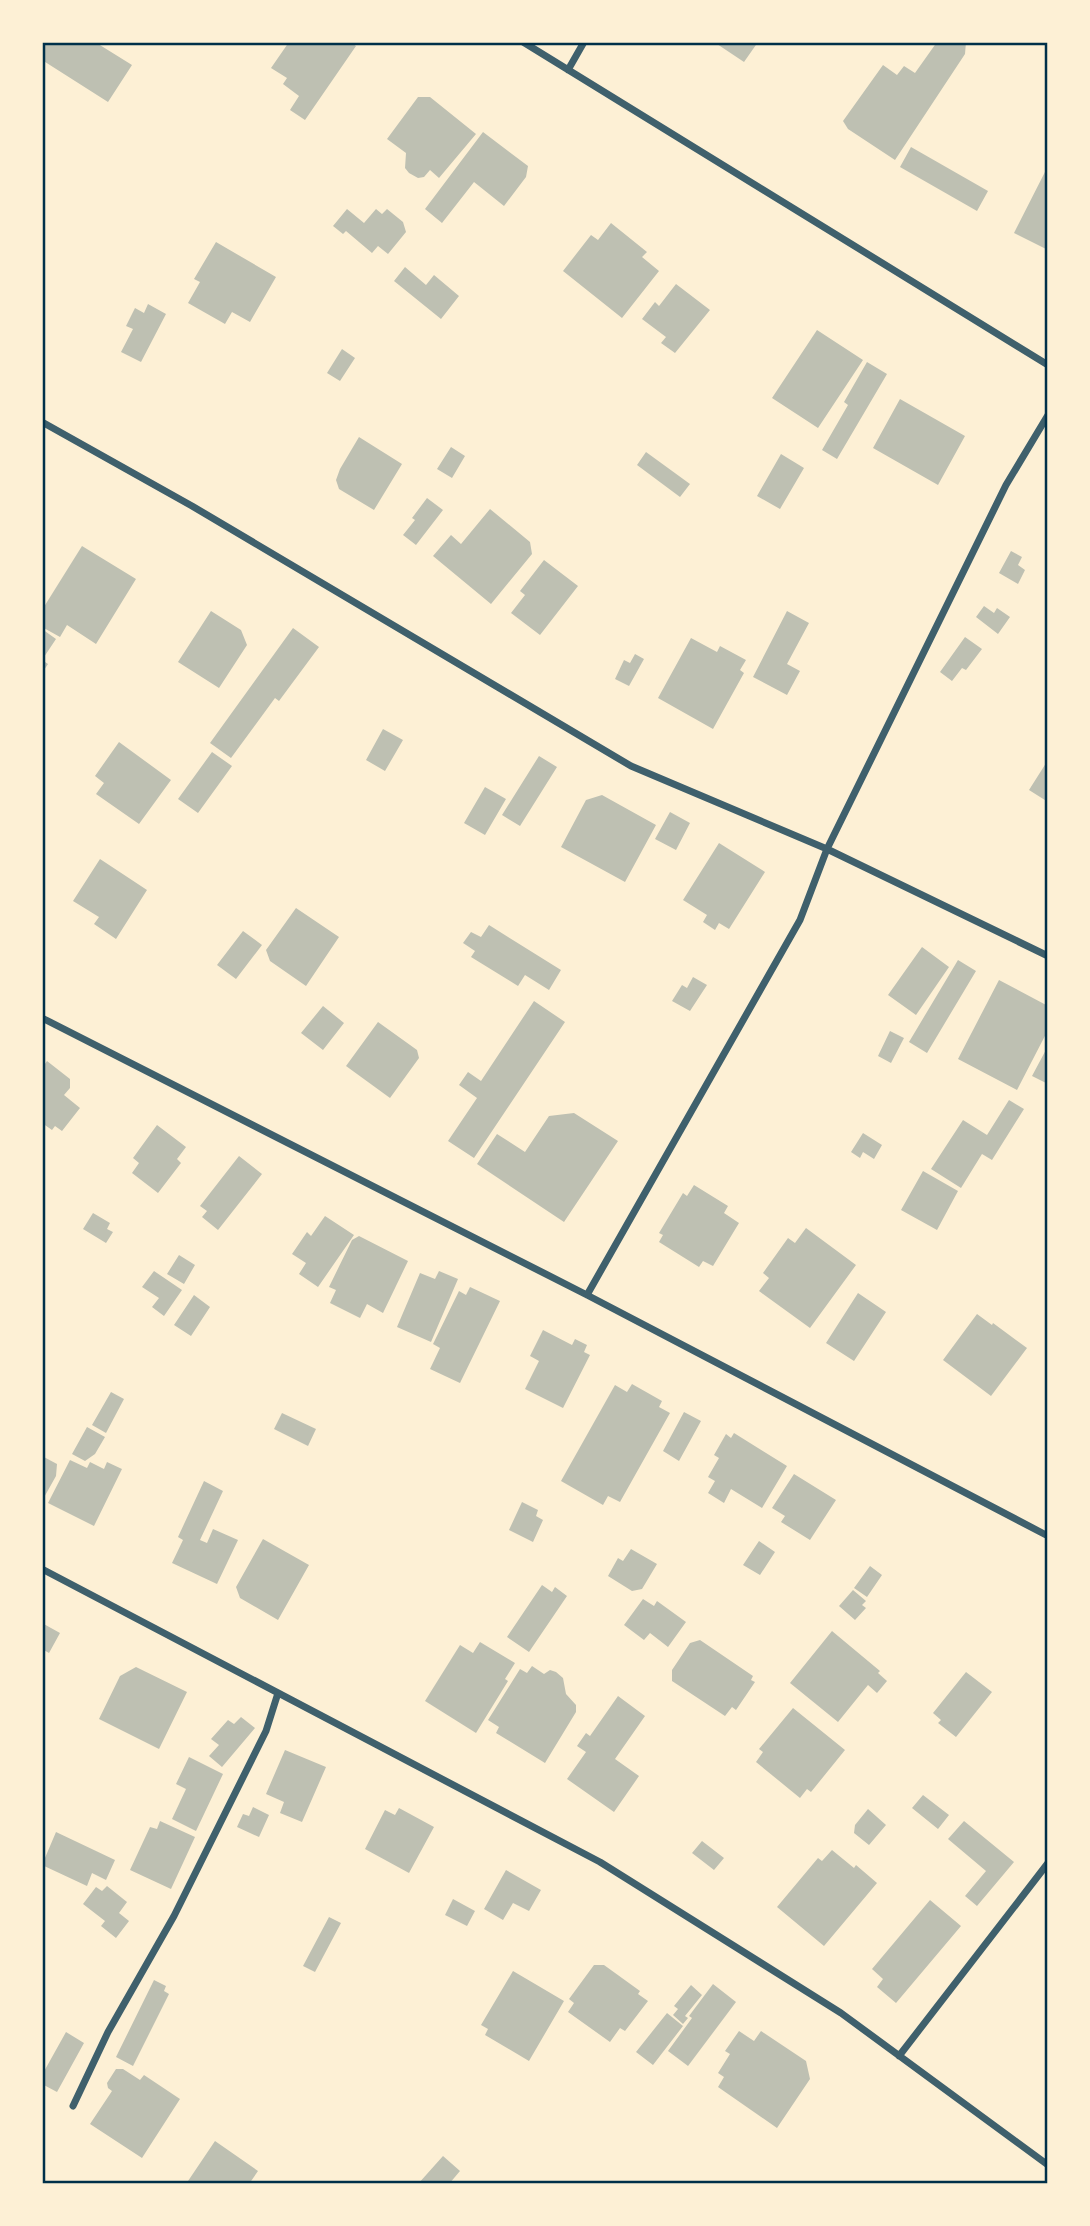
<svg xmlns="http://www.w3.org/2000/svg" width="1090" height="2226" font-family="'PT Sans Narrow',sans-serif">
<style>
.building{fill:#bec0b2}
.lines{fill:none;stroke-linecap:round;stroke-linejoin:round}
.minor{stroke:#3f606c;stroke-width:7}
.neatline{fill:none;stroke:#003049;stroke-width:2.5}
</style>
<rect width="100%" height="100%" fill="#fdf0d5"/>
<path class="building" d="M42 42H95L132 65 108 102 42 60Z
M289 42H350L356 46 305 120 290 110 299 96 283 84 287 78 271 68Z
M714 42H758L744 62Z
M937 42H966L965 54 895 160 848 129 843 121 883 65 897 75 904 66 915 73Z
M418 97H430L476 134 439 178 430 170 424 177 418 178 409 173 405 168 406 153 387 139Z
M483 132 528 166 526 177 504 206 474 182 442 223 425 209Z
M911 147 988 191 977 211 900 167Z
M1048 166V250L1014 233Z
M347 209 364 223 376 209 382 214 387 209 403 222 406 232 388 254 378 246 372 253 346 231 343 234 333 226Z
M611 223 647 252 642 257 659 271 622 318 563 271 591 235 598 240Z
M216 242 276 277 250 322 232 312 225 324 188 303 200 282 194 279Z
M405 267 426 285 434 275 459 296 441 319 394 281Z
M676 284 710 310 675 353 661 343 666 337 642 319 655 302 659 306Z
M148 304 166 314 141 362 121 352 133 329 126 326 135 308 144 313Z
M817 330 863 360 818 428 772 398Z
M342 349 355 358 340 381 327 373Z
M867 362 887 374 837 459 822 450 848 405 844 402Z
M900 399 965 436 938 485 873 448Z
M359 437 402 464 374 510 339 489 336 480 340 469Z
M451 447 465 456 452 478 437 469Z
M646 452 690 484 680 497 637 465Z
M781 454 804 468 780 509 757 496Z
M427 498 443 510 416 545 403 535 415 520 412 518Z
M490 509 530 542 532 554 491 604 433 556 451 535 461 544Z
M82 546 136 579 96 644 67 625 60 637 42 627V610Z
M1011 551 1022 557 1018 565 1025 570 1018 584 999 573Z
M544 560 578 586 540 635 511 613 525 595 520 591Z
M984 606 994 613 997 608 1010 617 998 634 976 617Z
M211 611 241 630 247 645 219 688 178 662Z
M787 611 809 623 787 664 800 671 787 695 753 677Z
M293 628 319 647 279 701 275 698 231 758 210 743Z
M42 629 56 639 42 660 48 664 42 673Z
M965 637 982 649 966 670 962 668 952 681 940 672Z
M691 638 717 652 720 646 746 660 740 670 744 673 713 729 658 698Z
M635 654 644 659 629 686 615 679 624 660 630 663Z
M383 729 403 740 385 771 366 760Z
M119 742 171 780 139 824 96 794 104 783 95 776Z
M212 752 232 766 198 813 178 799Z
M539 756 557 767 520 826 502 815Z
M1048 760V802L1029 790Z
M485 787 506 799 485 835 464 823Z
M602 795 656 825 625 882 561 847 586 800Z
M670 812 690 823 676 850 655 839Z
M719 843 765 872 729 929 719 923 715 930 703 922 707 915 683 900Z
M100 859 147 890 116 939 94 924 99 917 73 901Z
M296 908 339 937 306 986 270 961 266 950Z
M489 925 561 970 549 990 525 975 518 986 471 957 475 951 463 943 471 932 481 937Z
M243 931 262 945 236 979 217 965Z
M922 947 949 967 916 1015 888 995Z
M958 960 976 971 927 1053 909 1042Z
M693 977 707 985 690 1011 672 1001 682 985 687 988Z
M999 980 1048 1006V1030L1017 1090 958 1059Z
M534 1001 565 1022 474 1158 448 1141 477 1098 459 1085 468 1072 481 1081Z
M323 1006 344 1023 323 1050 301 1033Z
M378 1022 417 1050 419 1058 390 1098 346 1066Z
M890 1031 904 1038 891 1063 878 1056Z
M1048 1046V1084L1032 1076Z
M47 1061 70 1079V1088L64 1095 80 1108 62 1131 55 1126 52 1130 42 1123V1068Z
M1009 1100 1024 1109 992 1160 982 1154 961 1188 931 1169 963 1120 987 1135Z
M574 1113 618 1141 564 1222 477 1164 497 1134 525 1152 549 1116Z
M157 1125 186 1147 177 1159 181 1163 158 1193 132 1173 139 1163 133 1158Z
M863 1133 882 1145 874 1159 863 1152 860 1158 851 1152Z
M239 1156 262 1174 218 1230 202 1217 207 1211 200 1206Z
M923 1171 958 1191 937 1230 901 1210Z
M694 1185 728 1206 724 1213 739 1223 713 1266 703 1261 699 1267 659 1242 663 1235 659 1233 683 1193 687 1196Z
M93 1213 110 1223 107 1229 113 1232 106 1243 83 1229Z
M325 1216 354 1235 318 1287 299 1274 306 1263 292 1254 307 1232 311 1236Z
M806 1228 856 1265 810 1328 759 1291 769 1278 763 1273 788 1238 795 1243Z
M359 1236 408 1261 383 1313 367 1304 360 1318 330 1303 336 1290 329 1287 352 1240Z
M179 1255 195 1265 184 1284 167 1274Z
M154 1271 182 1290 164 1316 152 1307 159 1298 142 1287Z
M439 1271 458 1279 431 1342 397 1327 420 1273 435 1279Z
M470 1287 500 1301 460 1383 430 1369 440 1348 433 1344 459 1291 466 1295Z
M858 1293 886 1312 854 1361 826 1343Z
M194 1295 210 1307 191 1336 174 1325Z
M977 1314 992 1325 993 1323 1027 1348 991 1396 943 1360Z
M543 1330 572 1345 575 1339 587 1345 584 1352 590 1355 563 1408 525 1389 539 1361 530 1356Z
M632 1384 662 1401 659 1407 670 1413 620 1502 608 1496 603 1505 561 1481 615 1385 627 1392Z
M111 1392 124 1399 106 1433 92 1425Z
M684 1412 701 1421 679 1461 663 1451Z
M282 1413 316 1429 308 1446 274 1429Z
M87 1427 105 1437 95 1454 85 1461 72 1454Z
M734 1433 787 1466 762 1508 731 1489 724 1503 708 1493 715 1481 708 1477 719 1458 714 1455 726 1434 731 1438Z
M42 1456 57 1464 56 1476 42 1501Z
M70 1460 87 1468 90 1462 104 1469 107 1462 122 1469 94 1526 48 1503Z
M794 1474 836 1500 810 1540 781 1522 785 1516 772 1508Z
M204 1481 223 1491 200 1540 207 1543 213 1529 238 1540 217 1584 172 1563 183 1540 178 1537Z
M522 1502 538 1510 536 1516 543 1520 533 1542 509 1530Z
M263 1539 309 1565 278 1620 240 1598 236 1587Z
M759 1541 775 1552 760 1575 743 1565Z
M631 1549 657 1564 642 1589 632 1591 608 1576 618 1558 623 1561Z
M870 1566 882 1575 867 1597 854 1588Z
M542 1585 552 1592 555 1587 567 1596 529 1652 507 1637Z
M853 1590 866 1601 862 1605 866 1608 855 1620 839 1606Z
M643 1599 654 1606 657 1601 686 1622 668 1647 650 1633 644 1640 624 1625Z
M42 1623 60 1633 49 1653 42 1649Z
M832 1631 880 1671 878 1673 887 1681 877 1693 868 1685 838 1722 790 1683Z
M700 1640 753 1676 751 1680 755 1682 736 1710 732 1707 725 1716 672 1681V1670L690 1643Z
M480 1642 515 1663 505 1679 508 1681 476 1733 425 1701 460 1645 473 1653Z
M532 1666 544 1674 550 1670 556 1672 563 1678 566 1694 576 1705V1712L545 1763 496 1733 499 1727 488 1720 520 1669 527 1673Z
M136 1667 187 1692 159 1749 99 1719 120 1676Z
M966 1672 992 1692 956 1737 938 1723 941 1720 933 1713Z
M618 1696 645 1716 615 1759 639 1776 614 1812 567 1779 586 1752 577 1746 586 1733 590 1736Z
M793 1708 845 1750 811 1792 807 1789 800 1798 756 1762 763 1752 759 1749Z
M241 1717 255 1728 222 1767 209 1756 219 1745 211 1739 228 1720 234 1724Z
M285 1750 326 1767 302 1822 280 1813 284 1802 266 1794Z
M189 1757 223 1774 196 1831 172 1819 186 1789 176 1784Z
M923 1795 949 1815 938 1829 912 1808Z
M253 1807 269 1815 259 1837 237 1827 243 1814 249 1816Z
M399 1808 434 1827 409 1873 365 1849 385 1810 395 1815Z
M868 1809 886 1825 869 1845 854 1833 855 1825Z
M160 1821 195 1837 171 1889 130 1870 150 1827 157 1829Z
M964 1821 1014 1862 977 1906 965 1896 986 1871 948 1839Z
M56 1832 115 1860 106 1880 92 1873 87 1886 42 1865Z
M702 1841 724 1858 714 1870 692 1853Z
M832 1850 854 1868 856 1865 877 1883 824 1946 777 1907 818 1858 822 1861Z
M506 1870 541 1890 529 1911 513 1903 503 1920 484 1909Z
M107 1886 127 1902 119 1913 129 1921 116 1938 101 1926 105 1921 83 1904 96 1887 102 1891Z
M453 1899 475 1911 467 1926 445 1915Z
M930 1900 961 1926 896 2003 877 1987 883 1979 872 1969Z
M329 1917 341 1923 315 1972 303 1966Z
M594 1965H604L640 1991 638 1994 648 2001 625 2031 620 2028 610 2042 568 2012 574 2003 569 1999Z
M513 1971 564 2001 529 2061 485 2035 488 2029 481 2025Z
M154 1980 166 1986 164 1991 169 1994 133 2066 116 2057Z
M713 1984 736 2002 688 2066 668 2051 692 2018 689 2016Z
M691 1985 702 1995 685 2016 688 2018 683 2024 673 2015 678 2009 674 2006Z
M667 2013 683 2026 653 2065 636 2052Z
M739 2031 754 2041 761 2031 806 2061 810 2079 777 2128 718 2087 724 2077 718 2073 730 2054 725 2051Z
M66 2032 84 2043 57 2092 42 2084V2075Z
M116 2069H123L140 2080 144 2075 180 2099 142 2158 90 2124 112 2091 108 2088 107 2083Z
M215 2141 258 2171 249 2184H186Z
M443 2156 460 2171 449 2184H418Z"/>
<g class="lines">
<path class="minor" d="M523 42 1048 365
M568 70 584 42
M42 422 192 506 631 766 827 849 1048 956
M42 1018 587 1295 1048 1536
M587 1295 800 920 827 849 1006 485 1048 415
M42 1569 600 1862 841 2013 1048 2165
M899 2056 1048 1863
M73 2106 108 2032 174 1916 266 1731 278 1693"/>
</g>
<rect width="1090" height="2226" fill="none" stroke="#fdf0d5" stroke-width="88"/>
<rect x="44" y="44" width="1002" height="2138" class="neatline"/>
</svg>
